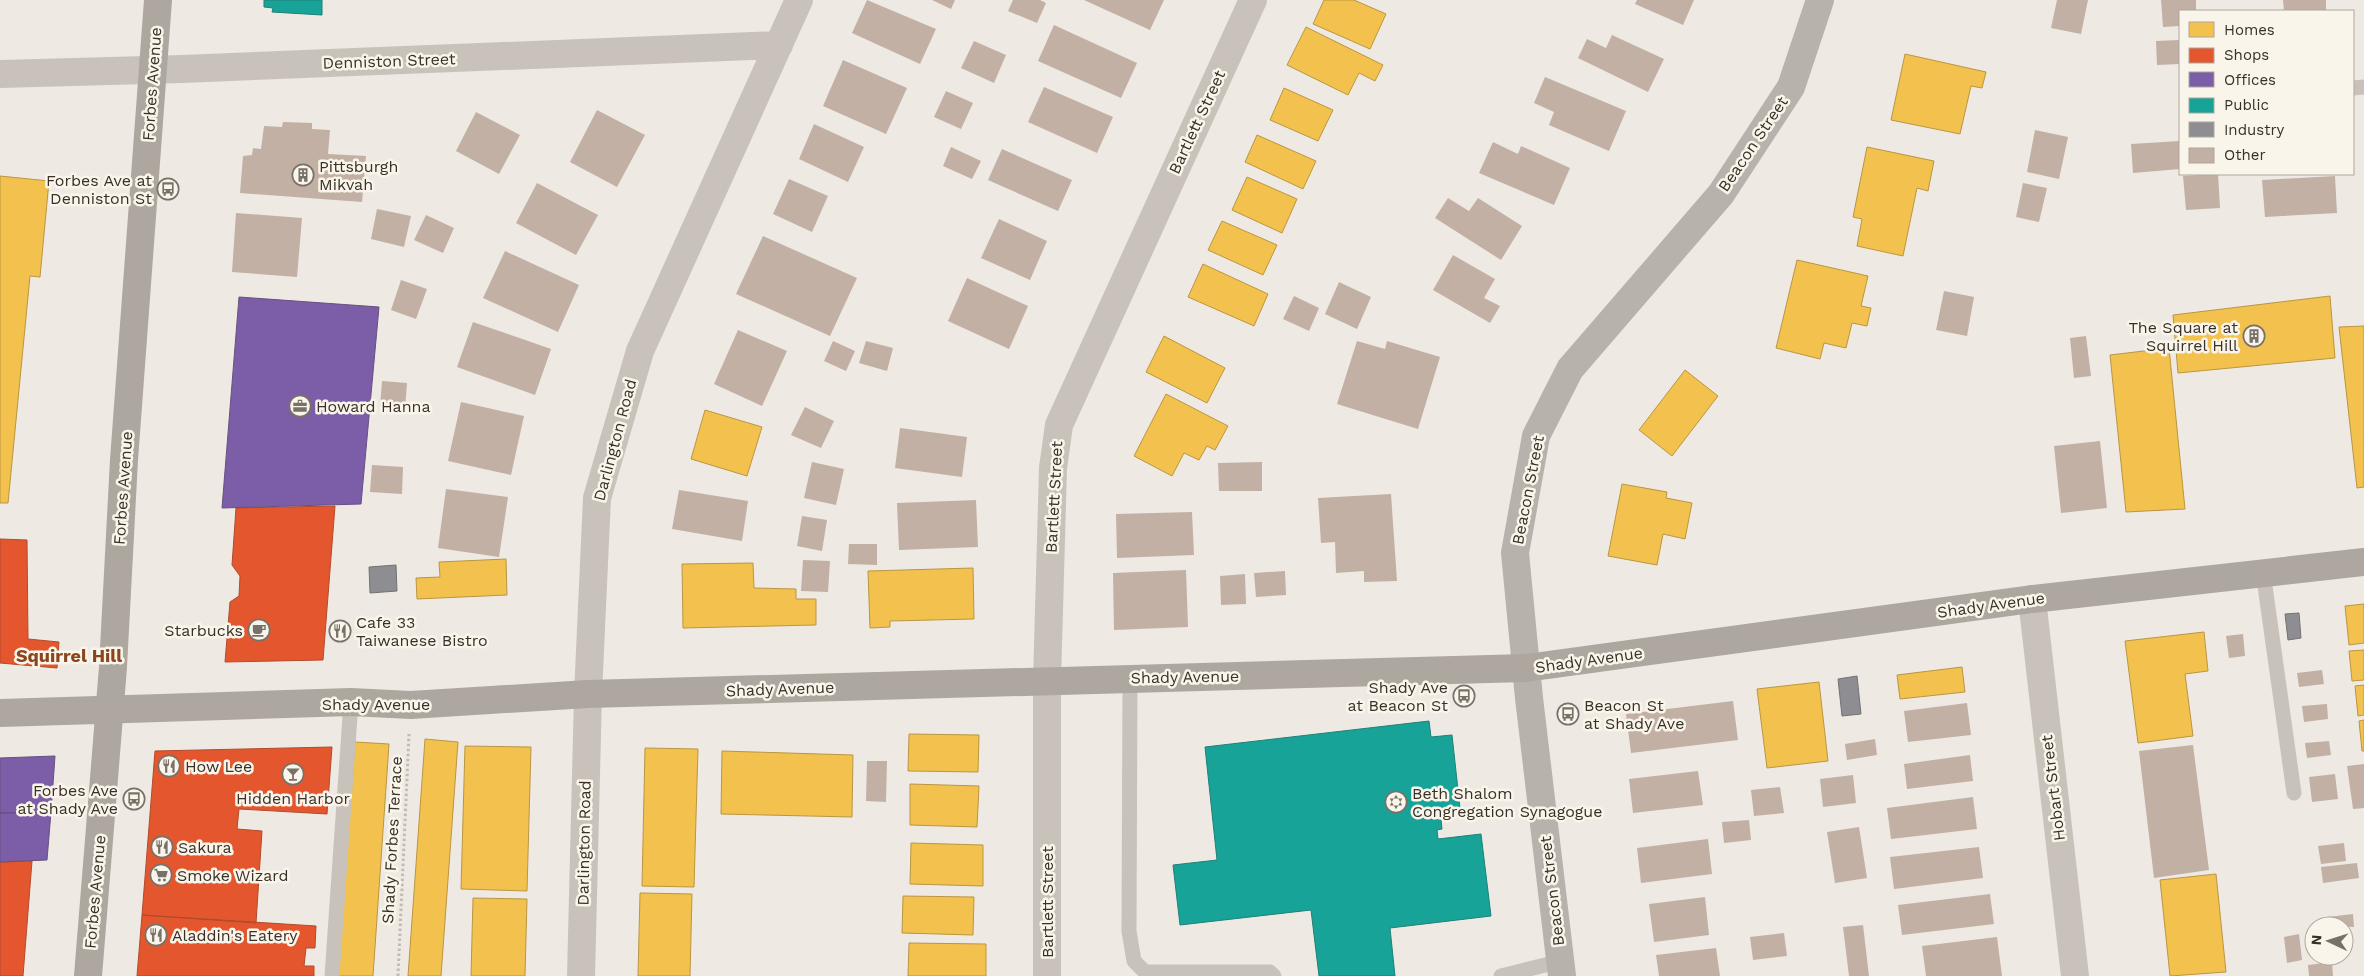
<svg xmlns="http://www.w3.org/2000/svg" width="2364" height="976" font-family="'Work Sans',sans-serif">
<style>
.homes{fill:#f2c14e;stroke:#ba9643}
.shops{fill:#e4572e;stroke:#b14b2c}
.offices{fill:#7b5ea7;stroke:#675081}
.public{fill:#17a398;stroke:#218077}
.industry{fill:#8d8d92;stroke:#747172}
.building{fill:#c2b0a4}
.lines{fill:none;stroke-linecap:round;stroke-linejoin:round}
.path{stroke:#c0bbb4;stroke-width:3;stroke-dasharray:2.5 2.5;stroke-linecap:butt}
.service{stroke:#c8c2bb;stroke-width:15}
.minor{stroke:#c8c2bb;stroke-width:28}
.secondary{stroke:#b8b2ac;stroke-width:28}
.primary{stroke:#ada7a0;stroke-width:28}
.labels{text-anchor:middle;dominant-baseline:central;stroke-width:5;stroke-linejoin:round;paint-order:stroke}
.street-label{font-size:16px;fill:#393029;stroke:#faf5ea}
.poi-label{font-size:16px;fill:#393029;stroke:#faf5ea;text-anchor:start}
.neighbourhood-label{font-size:18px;font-weight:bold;fill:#8a451f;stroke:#faf5ea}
</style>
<rect width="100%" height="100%" fill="#eeeae3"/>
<path class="homes" d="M1324 0H1354L1386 14 1370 49 1313 24Z
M1306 27 1383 65 1375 81 1359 73 1348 95 1287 65Z
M1905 54 1986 72 1982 88 1971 86 1960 134 1891 120Z
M1284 88 1333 110 1318 141 1270 120Z
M1257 135 1316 161 1303 189 1245 162Z
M1867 147 1934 161 1928 191 1917 188 1903 256 1857 246 1862 219 1853 217Z
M0 176 49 181 40 277 30 276 8 503H0Z
M1247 177 1297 199 1282 233 1232 210Z
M1222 221 1277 245 1263 275 1208 250Z
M1797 260 1868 276 1861 306 1871 308 1867 326 1852 323 1846 348 1824 343 1820 359 1776 348Z
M1203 264 1268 294 1254 326 1188 297Z
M2330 296 2335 358 2178 373 2173 315Z
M2364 326V487L2357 488 2339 327Z
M1164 336 1225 368 1207 403 1146 372Z
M2169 348 2185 509 2126 512 2110 355Z
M1685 370 1718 396 1672 456 1639 430Z
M1166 394 1228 426 1215 450 1207 446 1199 460 1184 453 1172 476 1134 456Z
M705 410 762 427 747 476 691 459Z
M1622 484 1667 492 1666 498 1692 503 1685 539 1663 534 1657 565 1608 556Z
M506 559 507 595 417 599 416 578 440 577 439 562Z
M753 563 754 588 796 589V599H816V625L683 628 682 564Z
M973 568 974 619 890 621V627L870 628 868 571Z
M2364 604V643L2349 645 2345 606Z
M2204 632 2208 671 2185 674 2193 736 2138 743 2125 641Z
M2364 650V680L2352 681 2349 651Z
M1962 667 1965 692 1900 699 1897 675Z
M1819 682 1828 761 1767 768 1757 689Z
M2364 685V715L2358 716 2355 686Z
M2364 720V751H2362L2359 721Z
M909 734 979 735 978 772 908 771Z
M425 739 458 742 441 976H408Z
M355 742 389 744 373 976H338Z
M465 746 531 747 527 891 461 889Z
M645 748 698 749 694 887 642 886Z
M722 751 853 755 852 817 721 814Z
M910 784 979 786 977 827 910 825Z
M911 843 983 845V886L910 884Z
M2216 874 2226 972 2170 976 2160 880Z
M640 893 692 894 690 976H638Z
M903 896 974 897 973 935 902 933Z
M473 898 527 899 525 976H471Z
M909 943 986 944V976H908Z"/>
<path class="shops" d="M335 506 323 660 225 662 230 602 239 596 240 576 232 565 236 508Z
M0 539 27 540 28 639 59 642 57 668 0 663Z
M332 747 327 814 239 809 237 829 262 831 256 923 142 915 155 751Z
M32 861 23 976H0V862Z
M142 915 316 926 315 948H306L304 966H314V976H137Z"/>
<path class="offices" d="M239 297 379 307 361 504 222 508Z
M55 756 51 812 0 813V758Z
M51 812 47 860 0 862V813Z"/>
<path class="public" d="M264 0H322V15L272 12 273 8 264 7Z
M1429 721 1431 737 1452 735 1460 808 1440 810 1442 829 1437 830 1438 839 1481 834 1491 916 1390 928 1395 976H1319L1311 910 1180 925 1173 865 1217 860 1205 747Z"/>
<path class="industry" d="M396 565 397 591 370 593 369 567Z
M2299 613 2301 638 2288 640 2285 614Z
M1857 676 1861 714 1842 716 1838 679Z"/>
<path class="building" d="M867 0 936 29 920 64 852 33Z
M932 0H955L951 9Z
M1013 0H1040L1046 3 1037 23 1008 11Z
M1084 0H1164L1150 30Z
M1637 0H1694L1683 25 1635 4Z
M2057 0H2088L2081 34 2051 28Z
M2161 0H2196V11H2180V26L2163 27Z
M2283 0H2326V10L2284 11Z
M1054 25 1137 63 1121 98 1038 61Z
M1612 35 1664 59 1648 92 1578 58 1587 39 1606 48Z
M2180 40V64L2157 65 2156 41Z
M974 41 1006 55 994 83 961 68Z
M843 60 907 88 886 134 823 106Z
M1545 77 1626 111 1609 151 1549 125 1554 112 1534 103Z
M1044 87 1113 117 1097 153 1028 122Z
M946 91 973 103 961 129 934 117Z
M597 110 645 135 617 187 570 162Z
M476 112 520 135 499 174 456 151Z
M283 122 312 123V129L330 130 328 154 366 156 362 202 240 193 243 156 252 155 253 148 261 149 264 126 282 127Z
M814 124 864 147 848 182 799 159Z
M2035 130 2068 137 2059 179 2027 172Z
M2180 141V169L2133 173 2131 144Z
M1493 142 1518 154 1521 146 1570 168 1554 205 1479 173Z
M951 147 981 161 972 179 943 166Z
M1002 149 1072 180 1058 211 988 180Z
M2218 174 2220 208 2186 210 2183 176Z
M2335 176 2337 213 2265 217 2262 180Z
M789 179 828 196 812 232 773 214Z
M537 183 598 215 576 255 516 223Z
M2023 183 2047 188 2039 222 2016 217Z
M1448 198 1469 211 1478 198 1522 226 1501 260 1435 218Z
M377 209 411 216 404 247 371 239Z
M236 213 302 218 297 277 232 272Z
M426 215 454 228 443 253 414 240Z
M999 219 1047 241 1030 280 981 258Z
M763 236 857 278 830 336 736 294Z
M505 251 579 285 558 332 483 298Z
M1453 255 1495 279 1484 298 1500 306 1490 323 1433 290Z
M967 278 1028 306 1009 349 948 321Z
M401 280 427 289 416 319 391 310Z
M1339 282 1371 297 1357 329 1325 314Z
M1944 291 1974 297 1967 336 1936 330Z
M1294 296 1319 308 1309 331 1283 319Z
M473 322 551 349 535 395 457 367Z
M738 330 787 351 762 406 714 384Z
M2086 336 2091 376 2074 378 2070 338Z
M833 341 855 351 846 371 824 361Z
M866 341 893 348 887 371 859 363Z
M1357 341 1385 349 1387 341 1440 357 1418 429 1337 404Z
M382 381 407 383 405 409 380 407Z
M461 402 524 416 511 475 448 461Z
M805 407 834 421 821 448 791 435Z
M900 428 967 437 962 477 895 468Z
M2100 441 2107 508 2061 513 2054 446Z
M812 462 844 469 836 505 804 498Z
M1262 462V491H1219L1218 463Z
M372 465 403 467 402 494 370 492Z
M446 489 508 497 499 557 438 548Z
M679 490 748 501 742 541 672 529Z
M1391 494 1397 581 1364 582V571L1336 573 1335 542 1321 543 1318 498Z
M976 500 978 547 899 550 897 503Z
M1192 512 1194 555 1117 558 1116 514Z
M802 516 827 520 822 551 797 546Z
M849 544H877V565L848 564Z
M803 560 830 561 828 592 801 591Z
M1186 570 1188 627 1114 630 1113 573Z
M1285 571 1286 595 1256 597 1254 573Z
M1245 574 1246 604 1221 605 1220 576Z
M2243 634 2245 656 2229 658 2226 636Z
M2322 670 2324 684 2299 687 2297 673Z
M1733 701 1738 740 1631 753 1626 714Z
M1967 703 1971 735 1908 742 1904 711Z
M2327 704 2328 719 2304 722 2302 706Z
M1875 739 1877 755 1847 760 1845 744Z
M2329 741 2331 755 2307 758 2305 743Z
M2193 745 2209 870 2154 878 2139 751Z
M1970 755 1973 781 1907 789 1904 764Z
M867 761H887L886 802 866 801Z
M2364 764V808L2353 809 2347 766Z
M1698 771 1703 805 1633 813 1629 779Z
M2335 774 2338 799 2312 802 2309 777Z
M1853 775 1856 803 1823 807 1820 779Z
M1780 787 1784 813 1754 816 1751 790Z
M1973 797 1977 829 1891 839 1887 808Z
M1749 820 1751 840 1724 843 1722 822Z
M1859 827 1867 878 1835 883 1827 832Z
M1708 839 1712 874 1641 883 1637 848Z
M2344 843 2346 861 2321 864 2318 846Z
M1979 847 1983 878 1894 889 1890 857Z
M2357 863 2359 878 2323 883 2321 867Z
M1990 894 1994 924 1902 935 1898 905Z
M1705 897 1709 935 1654 942 1649 904Z
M2353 914 2354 927 2329 926 2328 917Z
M1863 925 1869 976H1849L1843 927Z
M1784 933 1787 956 1753 960 1750 937Z
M2299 934 2302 960 2287 963 2284 937Z
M1997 937 2002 976H1926L1922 946Z
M1716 948 1720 976H1659L1656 955Z
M2332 962 2333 976H2309L2308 965Z"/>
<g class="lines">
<path class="path" d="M398 976 409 734"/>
<path class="service" d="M2353 88 2364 87
M2263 572 2294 793
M1130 678 1129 931 1134 961 1145 972H1270L1274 976
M332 976 351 702
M1501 976 1561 961"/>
<path class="minor" d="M0 74 182 69 779 45
M2032 599 2075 976
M581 976 588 694 597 498 640 351 799 0
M1047 976V681L1053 468 1059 425 1253 0"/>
<path class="secondary" d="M1562 976 1529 698 1515 553 1536 436 1570 369 1721 194 1791 87 1820 0"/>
<path class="primary" d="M0 713 351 702 411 705 588 694 1526 668 2032 599 2364 562
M88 976 113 667 124 460 158 0"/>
</g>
<defs>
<g id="building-ring" transform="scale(1.125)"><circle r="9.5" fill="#faf5ea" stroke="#78716a" stroke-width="1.5"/><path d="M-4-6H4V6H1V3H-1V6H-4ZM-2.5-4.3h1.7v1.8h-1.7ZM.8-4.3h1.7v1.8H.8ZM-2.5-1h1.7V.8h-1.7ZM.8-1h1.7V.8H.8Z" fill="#78716a"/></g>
<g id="bus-ring" transform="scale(1.125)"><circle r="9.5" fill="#faf5ea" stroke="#78716a" stroke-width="1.5"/><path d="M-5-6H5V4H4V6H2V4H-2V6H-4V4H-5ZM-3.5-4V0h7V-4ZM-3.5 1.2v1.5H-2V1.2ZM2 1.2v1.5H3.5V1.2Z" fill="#78716a"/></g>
<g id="office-ring" transform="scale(1.125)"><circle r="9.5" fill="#faf5ea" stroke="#78716a" stroke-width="1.5"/><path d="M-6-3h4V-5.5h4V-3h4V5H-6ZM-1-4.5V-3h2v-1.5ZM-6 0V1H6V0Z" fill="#78716a"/></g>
<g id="cafe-ring" transform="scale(1.125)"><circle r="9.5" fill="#faf5ea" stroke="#78716a" stroke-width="1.5"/><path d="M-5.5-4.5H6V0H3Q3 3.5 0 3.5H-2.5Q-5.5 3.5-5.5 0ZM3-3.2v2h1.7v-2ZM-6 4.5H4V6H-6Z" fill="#78716a"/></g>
<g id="restaurant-ring" transform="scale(1.125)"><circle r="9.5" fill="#faf5ea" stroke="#78716a" stroke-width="1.5"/><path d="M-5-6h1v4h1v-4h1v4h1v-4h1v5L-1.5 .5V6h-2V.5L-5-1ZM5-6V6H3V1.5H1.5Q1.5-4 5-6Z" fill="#78716a"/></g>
<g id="bar-ring" transform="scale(1.125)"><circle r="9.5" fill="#faf5ea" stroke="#78716a" stroke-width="1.5"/><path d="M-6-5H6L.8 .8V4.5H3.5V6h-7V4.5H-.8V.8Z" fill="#78716a"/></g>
<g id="synagogue-ring" transform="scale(1.125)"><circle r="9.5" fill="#faf5ea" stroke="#78716a" stroke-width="1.5"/><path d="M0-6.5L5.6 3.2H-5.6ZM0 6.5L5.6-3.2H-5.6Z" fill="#78716a"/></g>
<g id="supermarket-ring" transform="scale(1.125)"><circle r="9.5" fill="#faf5ea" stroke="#78716a" stroke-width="1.5"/><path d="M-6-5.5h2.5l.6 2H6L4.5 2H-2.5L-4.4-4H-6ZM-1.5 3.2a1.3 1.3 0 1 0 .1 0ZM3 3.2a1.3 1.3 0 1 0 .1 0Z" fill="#78716a"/></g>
</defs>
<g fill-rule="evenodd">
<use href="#building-ring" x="303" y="175"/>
<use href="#bus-ring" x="168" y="189"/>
<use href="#building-ring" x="2254" y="336"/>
<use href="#office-ring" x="300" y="406"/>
<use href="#cafe-ring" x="259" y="630"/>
<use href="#restaurant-ring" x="340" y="631"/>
<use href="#bus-ring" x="1464" y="696"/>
<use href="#bus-ring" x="1568" y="714"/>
<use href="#restaurant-ring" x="169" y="766"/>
<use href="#bar-ring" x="293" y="774"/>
<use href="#bus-ring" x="134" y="799"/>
<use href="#synagogue-ring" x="1396" y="802"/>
<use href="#restaurant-ring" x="162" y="847"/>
<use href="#supermarket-ring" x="161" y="875"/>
<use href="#restaurant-ring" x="156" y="935"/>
</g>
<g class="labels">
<g class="street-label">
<text transform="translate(389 61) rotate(-2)">Denniston Street</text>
<text transform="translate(152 84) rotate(-86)">Forbes Avenue</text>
<text transform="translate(1197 122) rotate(-65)">Bartlett Street</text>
<text transform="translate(1753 144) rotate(-56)">Beacon Street</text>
<text transform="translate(615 440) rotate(-75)">Darlington Road</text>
<text transform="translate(123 488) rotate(-86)">Forbes Avenue</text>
<text transform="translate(1528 490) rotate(-79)">Beacon Street</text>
<text transform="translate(1054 497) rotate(-87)">Bartlett Street</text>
<text transform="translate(1991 605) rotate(-8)">Shady Avenue</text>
<text transform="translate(1589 660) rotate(-8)">Shady Avenue</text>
<text transform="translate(1185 677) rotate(-1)">Shady Avenue</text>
<text transform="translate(780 689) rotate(-2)">Shady Avenue</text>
<text x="376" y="704">Shady Avenue</text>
<text transform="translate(2053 788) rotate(-97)">Hobart Street</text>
<text transform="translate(392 840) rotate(-87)">Shady Forbes Terrace</text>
<text transform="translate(584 843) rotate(-89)">Darlington Road</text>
<text transform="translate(1552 891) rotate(-97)">Beacon Street</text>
<text transform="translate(95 892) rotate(-85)">Forbes Avenue</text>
<text transform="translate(1047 902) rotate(-90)">Bartlett Street</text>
</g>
<g class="poi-label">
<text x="319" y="166">Pittsburgh<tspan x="319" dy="18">Mikvah</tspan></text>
<text x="152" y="180" text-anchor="end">Forbes Ave at<tspan x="152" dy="18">Denniston St</tspan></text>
<text x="2238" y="327" text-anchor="end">The Square at<tspan x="2238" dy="18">Squirrel Hill</tspan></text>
<text x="316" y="406">Howard Hanna</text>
<text x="356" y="622">Cafe 33<tspan x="356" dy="18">Taiwanese Bistro</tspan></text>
<text x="243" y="630" text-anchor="end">Starbucks</text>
<text x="1448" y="687" text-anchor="end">Shady Ave<tspan x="1448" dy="18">at Beacon St</tspan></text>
<text x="1584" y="705">Beacon St<tspan x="1584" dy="18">at Shady Ave</tspan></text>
<text x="185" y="766">How Lee</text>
<text x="118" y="790" text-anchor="end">Forbes Ave<tspan x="118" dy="18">at Shady Ave</tspan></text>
<text x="1412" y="793">Beth Shalom<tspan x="1412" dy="18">Congregation Synagogue</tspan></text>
<text x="293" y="798" text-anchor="middle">Hidden Harbor</text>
<text x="178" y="847">Sakura</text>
<text x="177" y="875">Smoke Wizard</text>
<text x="172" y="935">Aladdin's Eatery</text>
</g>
<g class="neighbourhood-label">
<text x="69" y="655">Squirrel Hill</text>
</g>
</g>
<rect x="2179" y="10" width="175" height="165" fill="#faf5ea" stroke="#ada69d"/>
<rect x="2189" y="22" width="25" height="15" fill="#f2c14e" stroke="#ada69d"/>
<text x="2224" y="35" font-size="15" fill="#393029">Homes</text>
<rect x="2189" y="48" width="25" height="15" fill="#e4572e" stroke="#ada69d"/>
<text x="2224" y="60" font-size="15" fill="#393029">Shops</text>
<rect x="2189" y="72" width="25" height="15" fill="#7b5ea7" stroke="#ada69d"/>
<text x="2224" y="85" font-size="15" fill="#393029">Offices</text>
<rect x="2189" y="98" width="25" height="15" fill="#17a398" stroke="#ada69d"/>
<text x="2224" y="110" font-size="15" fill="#393029">Public</text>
<rect x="2189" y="122" width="25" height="15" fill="#8d8d92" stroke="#ada69d"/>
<text x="2224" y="135" font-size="15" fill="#393029">Industry</text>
<rect x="2189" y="148" width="25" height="15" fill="#c2b0a4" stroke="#ada69d"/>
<text x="2224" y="160" font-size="15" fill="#393029">Other</text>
<g transform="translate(2329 941) rotate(274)"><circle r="24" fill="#faf5ea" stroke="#ada69d"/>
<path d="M0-4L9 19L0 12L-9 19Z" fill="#78716a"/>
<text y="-8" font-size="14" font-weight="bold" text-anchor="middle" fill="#393029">N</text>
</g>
</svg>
